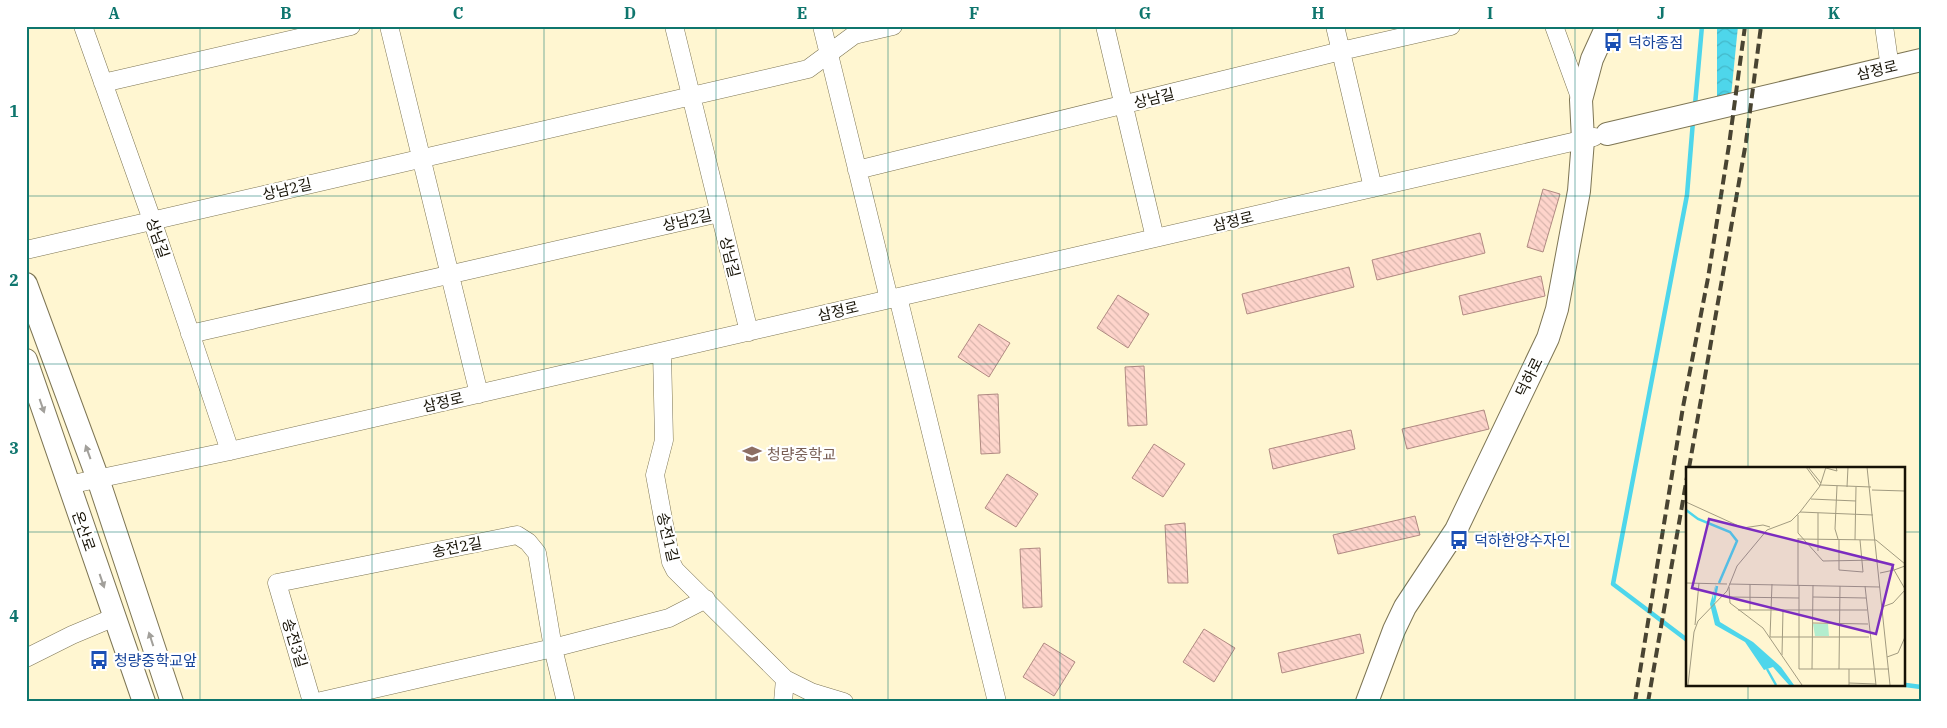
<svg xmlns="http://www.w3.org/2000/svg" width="1947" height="728" font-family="'IBM Plex Serif','Noto Sans KR',serif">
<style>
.water{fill:url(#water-waves)}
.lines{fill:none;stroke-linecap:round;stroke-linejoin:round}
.stream{stroke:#4ed6eb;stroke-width:4.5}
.building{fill:url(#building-back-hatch);stroke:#b08a82}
.minor-casing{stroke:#7d7554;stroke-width:19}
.major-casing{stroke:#7d7554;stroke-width:24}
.minor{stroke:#fff;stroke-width:18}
.major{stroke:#fff;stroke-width:22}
.rail{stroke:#494432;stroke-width:4;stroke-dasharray:10 5;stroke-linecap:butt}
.oneway{fill:#a2a09b}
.grid{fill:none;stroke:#0f766e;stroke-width:1;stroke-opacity:0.55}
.labels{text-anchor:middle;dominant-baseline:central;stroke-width:4.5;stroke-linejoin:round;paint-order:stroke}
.transit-label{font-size:15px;fill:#164399;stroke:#fff;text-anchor:start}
.street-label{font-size:15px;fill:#161206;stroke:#fff}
.education-label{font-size:15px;fill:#785e54;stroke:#fff;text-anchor:start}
.inset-river{fill:none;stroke:#4ed6eb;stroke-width:2.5}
.inset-road{fill:none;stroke:#a29b80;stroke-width:1}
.view{fill:#7b2cbf;fill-opacity:0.15;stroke:#7b2cbf;stroke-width:2.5}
.inset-edge{fill:none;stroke:#161206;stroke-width:2.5}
.neatline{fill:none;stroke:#0f766e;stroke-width:2}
.grid-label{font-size:16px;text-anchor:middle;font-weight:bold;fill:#0f766e}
</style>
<defs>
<pattern id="water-waves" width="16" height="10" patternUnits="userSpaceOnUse" patternTransform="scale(1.25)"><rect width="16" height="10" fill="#4ed6eb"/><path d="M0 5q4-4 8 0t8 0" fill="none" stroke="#43b7c8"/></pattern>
<pattern id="building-back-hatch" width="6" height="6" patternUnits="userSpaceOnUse" patternTransform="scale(1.25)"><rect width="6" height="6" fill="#fed4cb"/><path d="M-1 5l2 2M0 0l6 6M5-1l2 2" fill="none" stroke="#d9b5ad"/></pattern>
</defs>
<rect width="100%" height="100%" fill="#fff6d1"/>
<path class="water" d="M1717 26H1738L1730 106 1717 108Z"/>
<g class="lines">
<path class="stream" d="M1695 105 1702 26
M1687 640 1613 584 1687 195 1693 121
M1898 684 1921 687"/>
</g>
<path class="building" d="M1543 189 1560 194 1543 252 1527 247Z
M1480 233 1485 253 1377 280 1372 260Z
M1349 267 1354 287 1247 314 1242 294Z
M1541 276 1545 296 1463 315 1459 296Z
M1118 295 1149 314 1128 348 1097 328Z
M979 324 1010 343 989 377 958 357Z
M1144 366 1147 425 1128 426 1125 367Z
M998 394 1000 453 981 454 978 395Z
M1484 410 1489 429 1407 449 1402 429Z
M1351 430 1355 449 1273 469 1269 449Z
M1154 444 1185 464 1163 497 1132 478Z
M1007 474 1038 494 1016 527 985 508Z
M1415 516 1420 535 1338 554 1333 535Z
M1185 523 1188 583H1168L1165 525Z
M1040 548 1042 607 1023 608 1020 549Z
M1204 629 1235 648 1214 682 1183 662Z
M1360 634 1364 653 1282 673 1278 653Z
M1044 643 1075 662 1054 696 1023 677Z"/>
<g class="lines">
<g class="minor-casing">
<path id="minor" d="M83 26 152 220 230 451
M389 26 479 394
M674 26 749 332
M822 26 889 299
M1105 26 1155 238
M1335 26 1373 188
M1554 26 1581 100
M1884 26 1890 68
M103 83 351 26
M857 170 1341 51 1451 26
M26 250 808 69 854 35 893 26
M898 297 997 702
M190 334 719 213
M662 352 664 440 655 475 671 562 675 570 785 679 811 692 844 702
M68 485 230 451 1594 137
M26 658 72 635 115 617
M312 702 277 583 517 535 528 542 537 553 553 648 566 702
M317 702 553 648 669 618 706 599
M783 702 785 679"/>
</g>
<g class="major-casing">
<path id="major" d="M1607 134 1921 60
M26 284 98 479 172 702
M26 360 144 702
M1367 702 1394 630 1405 607 1456 530 1548 338 1557 309 1579 191 1583 140 1581 100 1592 59 1607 26"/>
</g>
<use href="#minor" class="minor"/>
<use href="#major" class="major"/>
<path class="rail" d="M1689 468 1746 142 1761 26
M1635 702 1683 407 1708 278 1729 145 1745 26
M1648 702 1687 477"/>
</g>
<defs><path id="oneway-solid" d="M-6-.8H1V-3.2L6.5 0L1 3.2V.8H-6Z" transform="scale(1.25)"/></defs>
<g class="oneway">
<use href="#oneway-solid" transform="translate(42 406) rotate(71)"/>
<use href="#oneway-solid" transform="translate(88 452) rotate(-110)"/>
<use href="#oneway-solid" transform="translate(102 581) rotate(71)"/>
<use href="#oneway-solid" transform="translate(151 639) rotate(-108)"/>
</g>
<path class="grid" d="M200 26V702M372 26V702M544 26V702M716 26V702M888 26V702M1060 26V702M1232 26V702M1404 26V702M1575 26V702M1748 26V468M26 196H1921M26 364H1921M26 532H1687M1903 532H1921M1748 684V702"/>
<defs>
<g id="bus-bare" transform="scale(1.5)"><path d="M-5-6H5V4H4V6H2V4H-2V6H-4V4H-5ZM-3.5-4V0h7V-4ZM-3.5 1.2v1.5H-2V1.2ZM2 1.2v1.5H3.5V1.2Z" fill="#1a4fb4" stroke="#fff" stroke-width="2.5" paint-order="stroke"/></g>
<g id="school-bare" transform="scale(1.5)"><path d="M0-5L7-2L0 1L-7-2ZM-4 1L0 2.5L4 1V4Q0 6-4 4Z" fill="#8d6e63" stroke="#fff" stroke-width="2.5" paint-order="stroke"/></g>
</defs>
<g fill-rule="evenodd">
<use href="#bus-bare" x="1613" y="42"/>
<use href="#school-bare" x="752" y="454"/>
<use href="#bus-bare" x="1459" y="540"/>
<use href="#bus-bare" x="99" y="660"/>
</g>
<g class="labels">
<g class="transit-label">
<text x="1628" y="42">덕하종점</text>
<text x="1474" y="540">덕하한양수자인</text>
<text x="114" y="660">청량중학교앞</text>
</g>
<g class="street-label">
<text transform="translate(1877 70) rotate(-13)">삼정로</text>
<text transform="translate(1154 98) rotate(-14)">상남길</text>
<text transform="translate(287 189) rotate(-13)">상남2길</text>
<text transform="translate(687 220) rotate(-13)">상남2길</text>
<text transform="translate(1233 221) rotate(-13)">삼정로</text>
<text transform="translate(158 238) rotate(71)">상남길</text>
<text transform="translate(730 257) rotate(76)">상남길</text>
<text transform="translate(838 311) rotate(-13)">삼정로</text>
<text transform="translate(1529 377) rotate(-64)">덕하로</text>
<text transform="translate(443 402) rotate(-13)">삼정로</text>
<text transform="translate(84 531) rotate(71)">온산로</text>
<text transform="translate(668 537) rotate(77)">송전1길</text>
<text transform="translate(457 547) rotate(-11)">송전2길</text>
<text transform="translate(295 643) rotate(73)">송전3길</text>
</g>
<g class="education-label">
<text x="767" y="454">청량중학교</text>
</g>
</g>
<g transform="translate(1686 467)">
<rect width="219" height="219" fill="#fff6d1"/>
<path d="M127 157H142L143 169H129Z" fill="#b3edce"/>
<path d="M30 116 27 130 34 155 67 175 95 200 108 218H103L87 200 78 203 59 175 29 158 24 137Z" fill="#4ed6eb"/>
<path class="inset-river" d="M0 43 12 52 44 65 51 74 33 116M28 135 31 119M81 202 90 218"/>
<path class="inset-road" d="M120 0 134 19M122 0 135 16M181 0 204 218M140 1 151 4 150 0M135 18 185 20M151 19 149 62 152 72M161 20 162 0M186 23 219 24M125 32 170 34M0 35 57 61 77 58 84 60M114 45 187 48M112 48V66L137 94 192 93M112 72 190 73 219 97M153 73V103L177 105 174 73M169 73 170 20M132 84V46M206 97 208 103 219 99M194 106 208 103 219 122M0 116 41 117M43 117 194 120M86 117 84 170H183M112 118V71M179 119 190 218M43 120 44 136 77 161 116 218M44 130 113 131M127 130 180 131M196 140 207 136 219 123M52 143H181M64 143V117M127 156 182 157M9 158 13 116M96 188 97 143M201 190 212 186 219 170M113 202H203M113 202V118M126 202 127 118M153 202 154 119M163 216 190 217M2 218 8 165 12 154 41 124 51 99 81 63 105 54 114 45 134 19 140 0M163 218V202"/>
<path class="view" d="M23 52 207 98 190 167 6 121Z"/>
<rect width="219" height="219" class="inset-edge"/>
</g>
<rect width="1947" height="728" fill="none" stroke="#ffffff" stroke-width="55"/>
<rect x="28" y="28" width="1892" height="672" class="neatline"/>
<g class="grid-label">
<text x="114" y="19">A</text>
<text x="286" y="19">B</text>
<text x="458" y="19">C</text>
<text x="630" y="19">D</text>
<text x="802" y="19">E</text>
<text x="974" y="19">F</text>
<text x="1145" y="19">G</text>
<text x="1318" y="19">H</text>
<text x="1490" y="19">I</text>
<text x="1661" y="19">J</text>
<text x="1834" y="19">K</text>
<text x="14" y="117">1</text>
<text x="14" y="286">2</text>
<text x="14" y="454">3</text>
<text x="14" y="622">4</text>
</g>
</svg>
